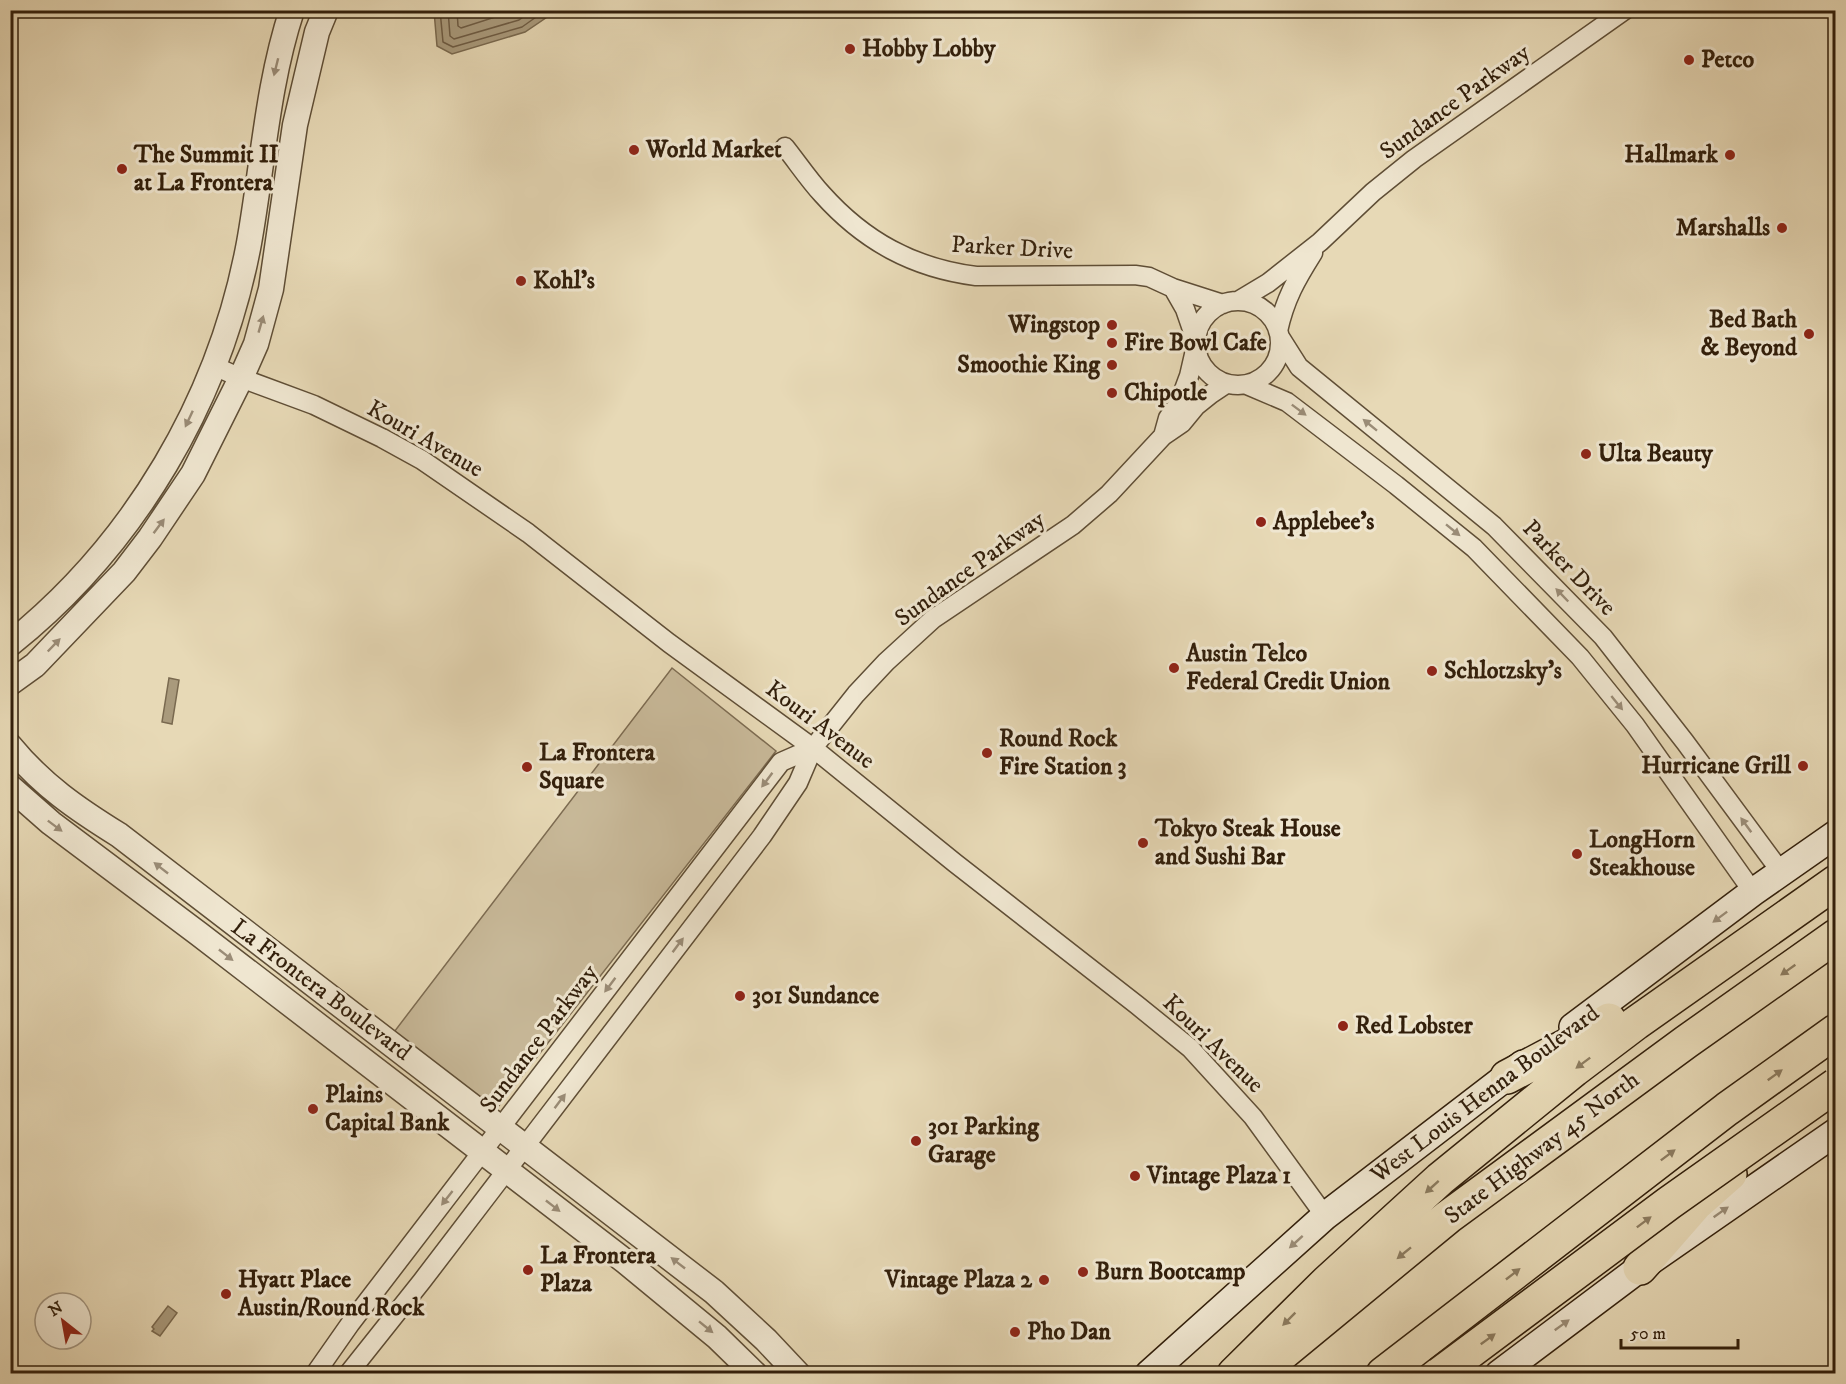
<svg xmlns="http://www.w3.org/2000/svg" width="1846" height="1384" font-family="'IM FELL DW Pica',serif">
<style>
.green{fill:#c8b999;stroke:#7d6c52;stroke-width:1.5}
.water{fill:#a99a7c;stroke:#79694f;stroke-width:1.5}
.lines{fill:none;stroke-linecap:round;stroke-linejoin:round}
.shore{stroke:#6e5c44;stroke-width:1.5}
.minor-casing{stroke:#5f4e36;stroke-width:21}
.tertiary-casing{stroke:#5f4e36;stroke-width:27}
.secondary-casing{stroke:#321f0b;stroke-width:30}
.motorway-casing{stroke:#321f0b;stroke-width:36}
.minor{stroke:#efe6d0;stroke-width:18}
.tertiary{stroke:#efe6d0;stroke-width:24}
.secondary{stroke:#efe6d0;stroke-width:27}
.motorway{stroke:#e7d9b6;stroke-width:33}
.motorway-bridge-casing{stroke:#321f0b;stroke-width:36;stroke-linecap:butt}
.motorway-bridge{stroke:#e7d9b6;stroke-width:33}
.oneway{fill:#9a8c77}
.oneway2{fill:#8c7c60}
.poi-dot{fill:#8f2418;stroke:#efe6d0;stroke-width:2}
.labels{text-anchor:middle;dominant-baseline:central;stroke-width:6;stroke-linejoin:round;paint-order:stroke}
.poi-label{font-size:24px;font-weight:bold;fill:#321f0b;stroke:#efe6d0;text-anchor:start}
.street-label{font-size:24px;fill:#321f0b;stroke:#efe6d0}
</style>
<rect width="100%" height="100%" fill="#e7d9b6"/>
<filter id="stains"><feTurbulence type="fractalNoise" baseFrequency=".00333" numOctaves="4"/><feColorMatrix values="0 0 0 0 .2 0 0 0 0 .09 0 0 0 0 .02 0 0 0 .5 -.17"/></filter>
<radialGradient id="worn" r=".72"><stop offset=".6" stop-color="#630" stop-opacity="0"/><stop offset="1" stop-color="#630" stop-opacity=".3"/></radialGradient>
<path class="green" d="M672 668 776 751 494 1112 391 1036Z"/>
<path class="water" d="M434 11V10L556 11 525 32 452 54 437 46Z
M169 678 179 680 172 724 162 722Z
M168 1306 177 1313 160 1336 152 1331 154 1329 152 1327Z"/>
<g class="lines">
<path class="shore" d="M440 10 443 42 453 47 522 27 546 10
M448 10 450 36 454 39 519 20 533 10
M457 10 458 26 461 28 517 10"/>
<g class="minor-casing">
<path id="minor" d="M785 147C797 162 809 180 822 194 864 241 913 268 976 276L1135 275 1149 277 1173 288 1223 304
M1173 288 1185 309 1195 338
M1196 343a42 42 0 1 1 84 0a42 42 0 1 1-84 0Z
M1238 301 1268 283 1320 242 1373 192 1414 159 1625 10
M1278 331C1285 299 1296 280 1313 253
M1280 337 1299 367 1494 526 1603 637 1685 742 1781 872
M214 366 241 378 314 405 382 438 422 460 528 533 669 643 813 748 955 863 1137 1005 1190 1048 1253 1117 1325 1216
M1247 385 1287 402 1396 485 1474 548 1580 657 1635 725 1753 892
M1163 436 1168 418 1179 403 1189 376 1195 350
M315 1374 350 1324 781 762 813 748
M348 1374 422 1281 762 836 798 783 813 748 856 694 886 662 933 619 1073 525 1109 494 1163 436 1182 423 1196 406 1211 394 1226 384"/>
</g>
<g class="tertiary-casing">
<path id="tertiary" d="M10 644C135 544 220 399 249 243 263 165 267 86 292 10
M10 683 35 665 124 572 150 538 193 474 241 378 256 344 271 289 295 125 317 32 326 10
M10 746C42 785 77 809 119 835L714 1292 766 1340 798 1374
M10 787 51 823 199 934 626 1262 717 1337 755 1374"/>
</g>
<g class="secondary-casing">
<path id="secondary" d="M1573 1027 1753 892 1836 834
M1149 1374 1325 1216 1523 1064
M1499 1374 1640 1268 1836 1132"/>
</g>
<g class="motorway-casing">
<path id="motorway" d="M1507 1077 1577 1040 1609 1020
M1640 1268 1696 1204 1730 1174
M1278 1357 1448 1217 1686 1042 1836 936
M1234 1374 1327 1282 1440 1179 1574 1070 1636 1023 1836 882
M1383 1374 1727 1109 1836 1031"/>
</g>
<use href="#minor" class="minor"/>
<use href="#tertiary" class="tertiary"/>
<use href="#secondary" class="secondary"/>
<use href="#motorway" class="motorway"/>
<g class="motorway-bridge-casing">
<path id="motorway-bridge" d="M1440 1374 1669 1203 1836 1085"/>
</g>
<use href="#motorway-bridge" class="motorway-bridge"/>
</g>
<defs><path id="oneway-solid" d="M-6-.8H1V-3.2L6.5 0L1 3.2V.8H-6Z" transform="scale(1.5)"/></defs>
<g class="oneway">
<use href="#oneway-solid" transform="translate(276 67) rotate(104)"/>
<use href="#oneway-solid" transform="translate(261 324) rotate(-74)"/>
<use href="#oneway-solid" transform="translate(1299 410) rotate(37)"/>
<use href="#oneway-solid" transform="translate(189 419) rotate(115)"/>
<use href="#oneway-solid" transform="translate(1370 425) rotate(-141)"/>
<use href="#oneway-solid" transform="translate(159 526) rotate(-53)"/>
<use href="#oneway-solid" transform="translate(1453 530) rotate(39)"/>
<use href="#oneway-solid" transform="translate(1562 595) rotate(-134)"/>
<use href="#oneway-solid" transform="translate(54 645) rotate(-46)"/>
<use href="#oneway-solid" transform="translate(1617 703) rotate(51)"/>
<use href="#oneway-solid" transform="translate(767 780) rotate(127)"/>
<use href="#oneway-solid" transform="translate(1746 825) rotate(-126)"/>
<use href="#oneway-solid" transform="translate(55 826) rotate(37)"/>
<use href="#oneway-solid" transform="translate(161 868) rotate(-142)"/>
<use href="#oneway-solid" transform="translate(1720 917) rotate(143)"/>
<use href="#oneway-solid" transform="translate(678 945) rotate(-53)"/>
<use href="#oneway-solid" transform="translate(226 955) rotate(38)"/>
<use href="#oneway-solid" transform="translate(610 985) rotate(127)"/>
<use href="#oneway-solid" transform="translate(560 1101) rotate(-53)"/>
<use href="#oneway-solid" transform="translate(447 1198) rotate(128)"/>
<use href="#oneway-solid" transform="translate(553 1206) rotate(38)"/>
<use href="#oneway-solid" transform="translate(1721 1212) rotate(-35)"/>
<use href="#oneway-solid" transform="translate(1296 1242) rotate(138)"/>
<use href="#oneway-solid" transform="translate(678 1263) rotate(-142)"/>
<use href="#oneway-solid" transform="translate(1562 1325) rotate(-36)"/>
<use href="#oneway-solid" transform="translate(706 1327) rotate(39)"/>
</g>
<g class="oneway2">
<use href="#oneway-solid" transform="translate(1788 970) rotate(145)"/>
<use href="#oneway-solid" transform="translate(1583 1063) rotate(143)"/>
<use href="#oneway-solid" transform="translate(1775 1075) rotate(-36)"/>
<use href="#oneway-solid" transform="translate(1668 1155) rotate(-37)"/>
<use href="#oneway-solid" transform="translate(1432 1187) rotate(138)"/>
<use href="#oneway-solid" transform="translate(1644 1222) rotate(-37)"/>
<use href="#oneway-solid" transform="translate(1404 1253) rotate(141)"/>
<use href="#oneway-solid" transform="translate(1513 1274) rotate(-38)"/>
<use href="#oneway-solid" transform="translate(1289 1319) rotate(135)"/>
<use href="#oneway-solid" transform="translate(1488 1339) rotate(-36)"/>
</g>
<g class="poi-dot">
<circle cx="850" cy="49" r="6"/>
<circle cx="1689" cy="60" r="6"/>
<circle cx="634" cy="150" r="6"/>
<circle cx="1730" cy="155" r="6"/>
<circle cx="122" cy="169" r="6"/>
<circle cx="1782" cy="228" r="6"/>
<circle cx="521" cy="281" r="6"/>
<circle cx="1112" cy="325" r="6"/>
<circle cx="1809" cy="334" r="6"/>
<circle cx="1112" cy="343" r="6"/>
<circle cx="1112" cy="365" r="6"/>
<circle cx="1112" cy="393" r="6"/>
<circle cx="1586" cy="454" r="6"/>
<circle cx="1261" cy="522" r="6"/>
<circle cx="1174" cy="668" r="6"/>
<circle cx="1432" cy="671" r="6"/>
<circle cx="987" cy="753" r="6"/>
<circle cx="1803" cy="766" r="6"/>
<circle cx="527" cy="767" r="6"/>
<circle cx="1143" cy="843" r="6"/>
<circle cx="1577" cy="854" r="6"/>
<circle cx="740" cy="996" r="6"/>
<circle cx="1343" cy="1026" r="6"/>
<circle cx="313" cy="1109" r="6"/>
<circle cx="916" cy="1141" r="6"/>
<circle cx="1135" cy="1176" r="6"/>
<circle cx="528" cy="1270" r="6"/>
<circle cx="1083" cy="1272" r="6"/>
<circle cx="1044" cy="1280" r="6"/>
<circle cx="226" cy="1294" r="6"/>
<circle cx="1015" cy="1332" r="6"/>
</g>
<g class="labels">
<g class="poi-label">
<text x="862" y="49">Hobby Lobby</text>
<text x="1701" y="60">Petco</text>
<text x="646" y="150">World Market</text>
<text x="134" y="155">The Summit II<tspan x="134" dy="28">at La Frontera</tspan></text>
<text x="1718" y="155" text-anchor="end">Hallmark</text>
<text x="1770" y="228" text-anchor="end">Marshalls</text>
<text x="533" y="281">Kohl's</text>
<text x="1797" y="320" text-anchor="end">Bed Bath<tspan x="1797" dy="28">&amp; Beyond</tspan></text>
<text x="1100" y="325" text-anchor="end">Wingstop</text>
<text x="1124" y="343">Fire Bowl Cafe</text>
<text x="1100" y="365" text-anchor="end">Smoothie King</text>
<text x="1124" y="393">Chipotle</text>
<text x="1598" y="454">Ulta Beauty</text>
<text x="1273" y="522">Applebee's</text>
<text x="1186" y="654">Austin Telco<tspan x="1186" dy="28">Federal Credit Union</tspan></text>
<text x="1444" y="671">Schlotzsky's</text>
<text x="999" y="739">Round Rock<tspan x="999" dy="28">Fire Station 3</tspan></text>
<text x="539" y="753">La Frontera<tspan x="539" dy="28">Square</tspan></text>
<text x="1791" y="766" text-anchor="end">Hurricane Grill</text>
<text x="1155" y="829">Tokyo Steak House<tspan x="1155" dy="28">and Sushi Bar</tspan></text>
<text x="1589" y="840">LongHorn<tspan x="1589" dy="28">Steakhouse</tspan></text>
<text x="752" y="996">301 Sundance</text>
<text x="1355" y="1026">Red Lobster</text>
<text x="325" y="1095">Plains<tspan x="325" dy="28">Capital Bank</tspan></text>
<text x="928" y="1127">301 Parking<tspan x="928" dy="28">Garage</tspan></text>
<text x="1147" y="1176">Vintage Plaza 1</text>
<text x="540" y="1256">La Frontera<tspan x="540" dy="28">Plaza</tspan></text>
<text x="1095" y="1272">Burn Bootcamp</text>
<text x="238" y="1280">Hyatt Place<tspan x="238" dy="28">Austin/Round Rock</tspan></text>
<text x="1032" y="1280" text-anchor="end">Vintage Plaza 2</text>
<text x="1027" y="1332">Pho Dan</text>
</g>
<g class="street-label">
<text transform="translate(1455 102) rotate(-36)">Sundance Parkway</text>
<text transform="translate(1012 248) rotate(3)">Parker Drive</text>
<text transform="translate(425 439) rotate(30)">Kouri Avenue</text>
<text transform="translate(1569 568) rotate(46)">Parker Drive</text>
<text transform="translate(970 569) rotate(-36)">Sundance Parkway</text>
<text transform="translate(820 725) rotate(37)">Kouri Avenue</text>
<text transform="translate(321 990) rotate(37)">La Frontera Boulevard</text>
<text transform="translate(539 1039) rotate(-53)">Sundance Parkway</text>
<text transform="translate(1213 1044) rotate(44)">Kouri Avenue</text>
<text transform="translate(1485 1094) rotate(-37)">West Louis Henna Boulevard</text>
<text transform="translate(1542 1148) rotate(-37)">State Highway 45 North</text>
</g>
</g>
<rect width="1846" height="1384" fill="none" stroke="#e7d9b6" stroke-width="36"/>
<rect x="12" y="12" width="1822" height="1360" fill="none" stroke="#321f0b" stroke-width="3"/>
<rect x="18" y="18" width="1810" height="1348" fill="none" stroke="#321f0b" stroke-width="1.5"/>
<g transform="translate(63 1321) rotate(329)"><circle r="28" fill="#efe6d0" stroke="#a39681" stroke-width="1.5"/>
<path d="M0-4.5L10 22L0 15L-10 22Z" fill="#8f2418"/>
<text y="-9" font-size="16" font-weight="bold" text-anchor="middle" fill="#321f0b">N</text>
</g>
<path d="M1621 1339v9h117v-9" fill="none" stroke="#321f0b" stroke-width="3"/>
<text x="1630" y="1339" font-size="18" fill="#321f0b" stroke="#efe6d0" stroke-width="4.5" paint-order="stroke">50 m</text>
<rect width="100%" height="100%" filter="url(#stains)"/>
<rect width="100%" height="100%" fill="url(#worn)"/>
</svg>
